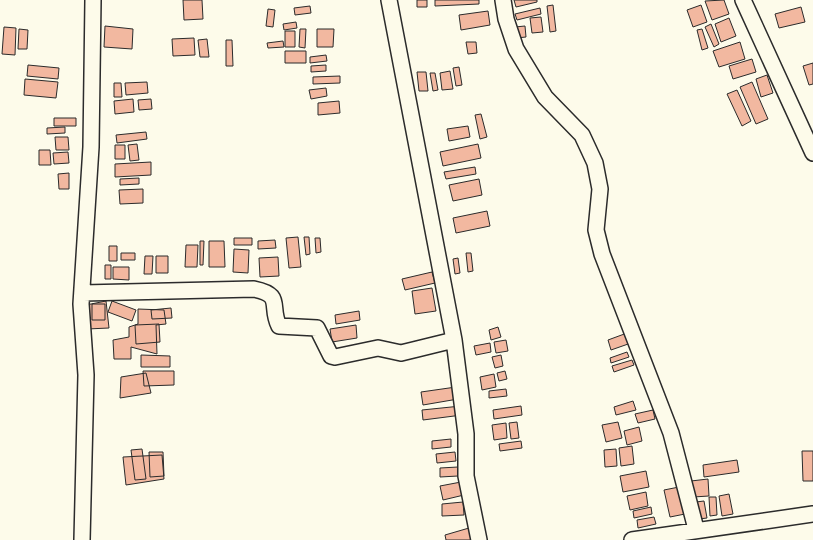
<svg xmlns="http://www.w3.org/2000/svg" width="813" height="540" font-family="Quicksand,sans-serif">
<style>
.building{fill:#f2b8a0;stroke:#2b2b2b}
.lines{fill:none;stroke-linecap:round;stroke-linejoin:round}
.minor-casing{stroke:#2b2b2b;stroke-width:18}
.minor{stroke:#fdfbea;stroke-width:15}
</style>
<rect width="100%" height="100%" fill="#fdfbea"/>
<path class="building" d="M183 0H202L203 19 184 20Z
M417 0H427V7H417Z
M435 0H479V4L435 6Z
M514 0H537V2L516 7Z
M724 0 729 14 712 20 705 1Z
M553 5 556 31 550 32 547 6Z
M701 5 707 22 693 27 687 10Z
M310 6 311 13 295 15 294 8Z
M801 7 805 22 779 28 775 14Z
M540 8 541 14 517 20 515 14Z
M268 9 275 10 273 27 266 26Z
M488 11 490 25 461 30 459 15Z
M541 17 543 32 532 33 530 18Z
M729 18 736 36 721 42 715 24Z
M296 22 297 28 284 30 283 24Z
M711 24 719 44 714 47 705 27Z
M105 26 133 29 132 49 104 47Z
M525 26 526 37 516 38 515 27Z
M4 27 16 28 15 55 2 54Z
M19 29 28 30 27 49H18Z
M300 29H306L305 48 299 47Z
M317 29H334L333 47H317Z
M702 29 708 48 702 50 697 30Z
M285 31H295V47H285Z
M194 38 195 55 173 56 172 39Z
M207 39 209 57H200L198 40Z
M226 40H232L233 66H226Z
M283 41 284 47 268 48 267 43Z
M466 42H476L477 53 468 54Z
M740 42 745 59 719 67 713 51Z
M285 51H306V63H285Z
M326 55 327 61 310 63V57Z
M752 59 756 72 733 79 729 66Z
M813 63V84L809 85 803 66Z
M28 65 59 68 58 79 27 76Z
M326 65V71L311 72V66Z
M459 67 462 85 456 86 453 68Z
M450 71 453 89 442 90 440 73Z
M417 72H426L428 91H419Z
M430 73H435L438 90 433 91Z
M767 75 773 93 761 97 756 79Z
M340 76V83L313 84V77Z
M25 79 58 82 56 98 24 95Z
M147 82 148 93 126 95 125 83Z
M752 82 768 119 756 124 740 87Z
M114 83H121L122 97H114Z
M326 88 327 96 311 99 309 90Z
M737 90 751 121 742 126 727 94Z
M133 99 134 112 115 114 114 101Z
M151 99 152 109 139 110 138 100Z
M339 101 340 113 318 115V103Z
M481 114 487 137 480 139 475 115Z
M54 118H76V126H54Z
M468 126 470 137 449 141 447 129Z
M65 127V133L47 134V128Z
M146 132 147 139 117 143 116 135Z
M55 137H68L69 150H56Z
M137 144 139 160 130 161 128 145Z
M478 144 481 158 443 166 440 152Z
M115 145H125V159H115Z
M39 150H50L51 165H39Z
M68 152 69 163 54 164 53 153Z
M151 162V175L115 177V164Z
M475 167 476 174 446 179 444 172Z
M69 173V189H59L58 174Z
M139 178V184L120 185V179Z
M479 179 482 195 453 201 449 185Z
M143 189V203L120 204 119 190Z
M487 211 490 226 456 233 453 218Z
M298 237 301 267 289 268 286 238Z
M304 237H309L310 254 306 255Z
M234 238H252V245H234Z
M315 238H320L321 252 316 253Z
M275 240 276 248 258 249V241Z
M200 241H204L203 265H200Z
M209 241H224L225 267H209Z
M186 245H198L197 267H185Z
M109 246H117V261H109Z
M234 249 249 250 248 273 233 272Z
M121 253H135V260H121Z
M466 253H471L473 271 468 272Z
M145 256H153L152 274H144Z
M156 256H168V273H156Z
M278 257 279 276 260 277 259 258Z
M458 258 460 273 455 274 453 259Z
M105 265H111V279H105Z
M113 267H129V280L113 279Z
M432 272 435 283 405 290 402 279Z
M432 288 436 311 415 314 412 291Z
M106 301 109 328 87 329 86 305Z
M112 301 136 310 132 321 108 312Z
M92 304H105V320H92Z
M171 308 172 318 152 319 151 310Z
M138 309 164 310 166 324 156 325 157 354 131 347V359H114L113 340 129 337V327L138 324Z
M359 311 360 320 336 324 335 315Z
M159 324 160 342 136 344 135 325Z
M356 325 357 338 332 342 330 329Z
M498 327 501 337 491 340 489 330Z
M627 333 631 343 611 350 608 340Z
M506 340 508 351 496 353 494 342Z
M490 343 491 352 476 355 474 346Z
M627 352 629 357 611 363 610 358Z
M141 355 170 356V367H141Z
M501 355 503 366 495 368 492 357Z
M632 360 634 365 614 372 612 366Z
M143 371H174V385L144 386Z
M505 371 507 379 499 381 497 373Z
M146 373 151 393 120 398 121 377Z
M494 374 496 387 482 390 480 377Z
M456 387 458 399 423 405 421 392Z
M506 389 507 396 489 398V391Z
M633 401 636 410 616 415 614 407Z
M461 406 462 415 423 420 422 410Z
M521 406 522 415 494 419 493 410Z
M653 410 655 419 638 423 635 414Z
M517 422 519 438 511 439 509 423Z
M618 422 622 438 606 442 602 425Z
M506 423 507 438 494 440 492 425Z
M639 427 642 441 627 445 624 431Z
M451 439V447L432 449V441Z
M521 441 522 448 500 451 499 444Z
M632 446 634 464 621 466 619 448Z
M142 449 146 479 135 480 131 450Z
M616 449 617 466 605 467 604 450Z
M802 451H813V481H803Z
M149 452H163L164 476 150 477Z
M455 452 456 461 437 463 436 454Z
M162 455 164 479 126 485 123 457Z
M737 460 739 472 704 477 703 465Z
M458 467V476L440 477V468Z
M646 471 649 487 623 492 620 476Z
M708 479 709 496 693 497 691 481Z
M461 482 464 495 443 500 440 486Z
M679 487 685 514 670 517 664 490Z
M646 492 648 506 630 510 627 496Z
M729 494 733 514 722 516 719 496Z
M709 497H716L717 515 710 516Z
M704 501 707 518 699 519 696 502Z
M463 502 464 515 442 516V504Z
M651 507 652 514 634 518 633 511Z
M654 517 656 524 638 528 637 520Z
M469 528 472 540H446L445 535Z"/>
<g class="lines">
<g class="minor-casing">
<path id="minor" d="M389 0 454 340 466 434V476L479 540
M503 0 506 19 516 49 545 97 582 135 595 163 600 189 596 230 602 254 671 433 696 529
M743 0 813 153
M83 293 254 289C284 295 269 306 279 326L317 328 331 356 335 357 378 348 401 353 454 340
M82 540 86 375 81 304 91 147 93 0
M632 540 813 514"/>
</g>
<use href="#minor" class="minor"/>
</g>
</svg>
